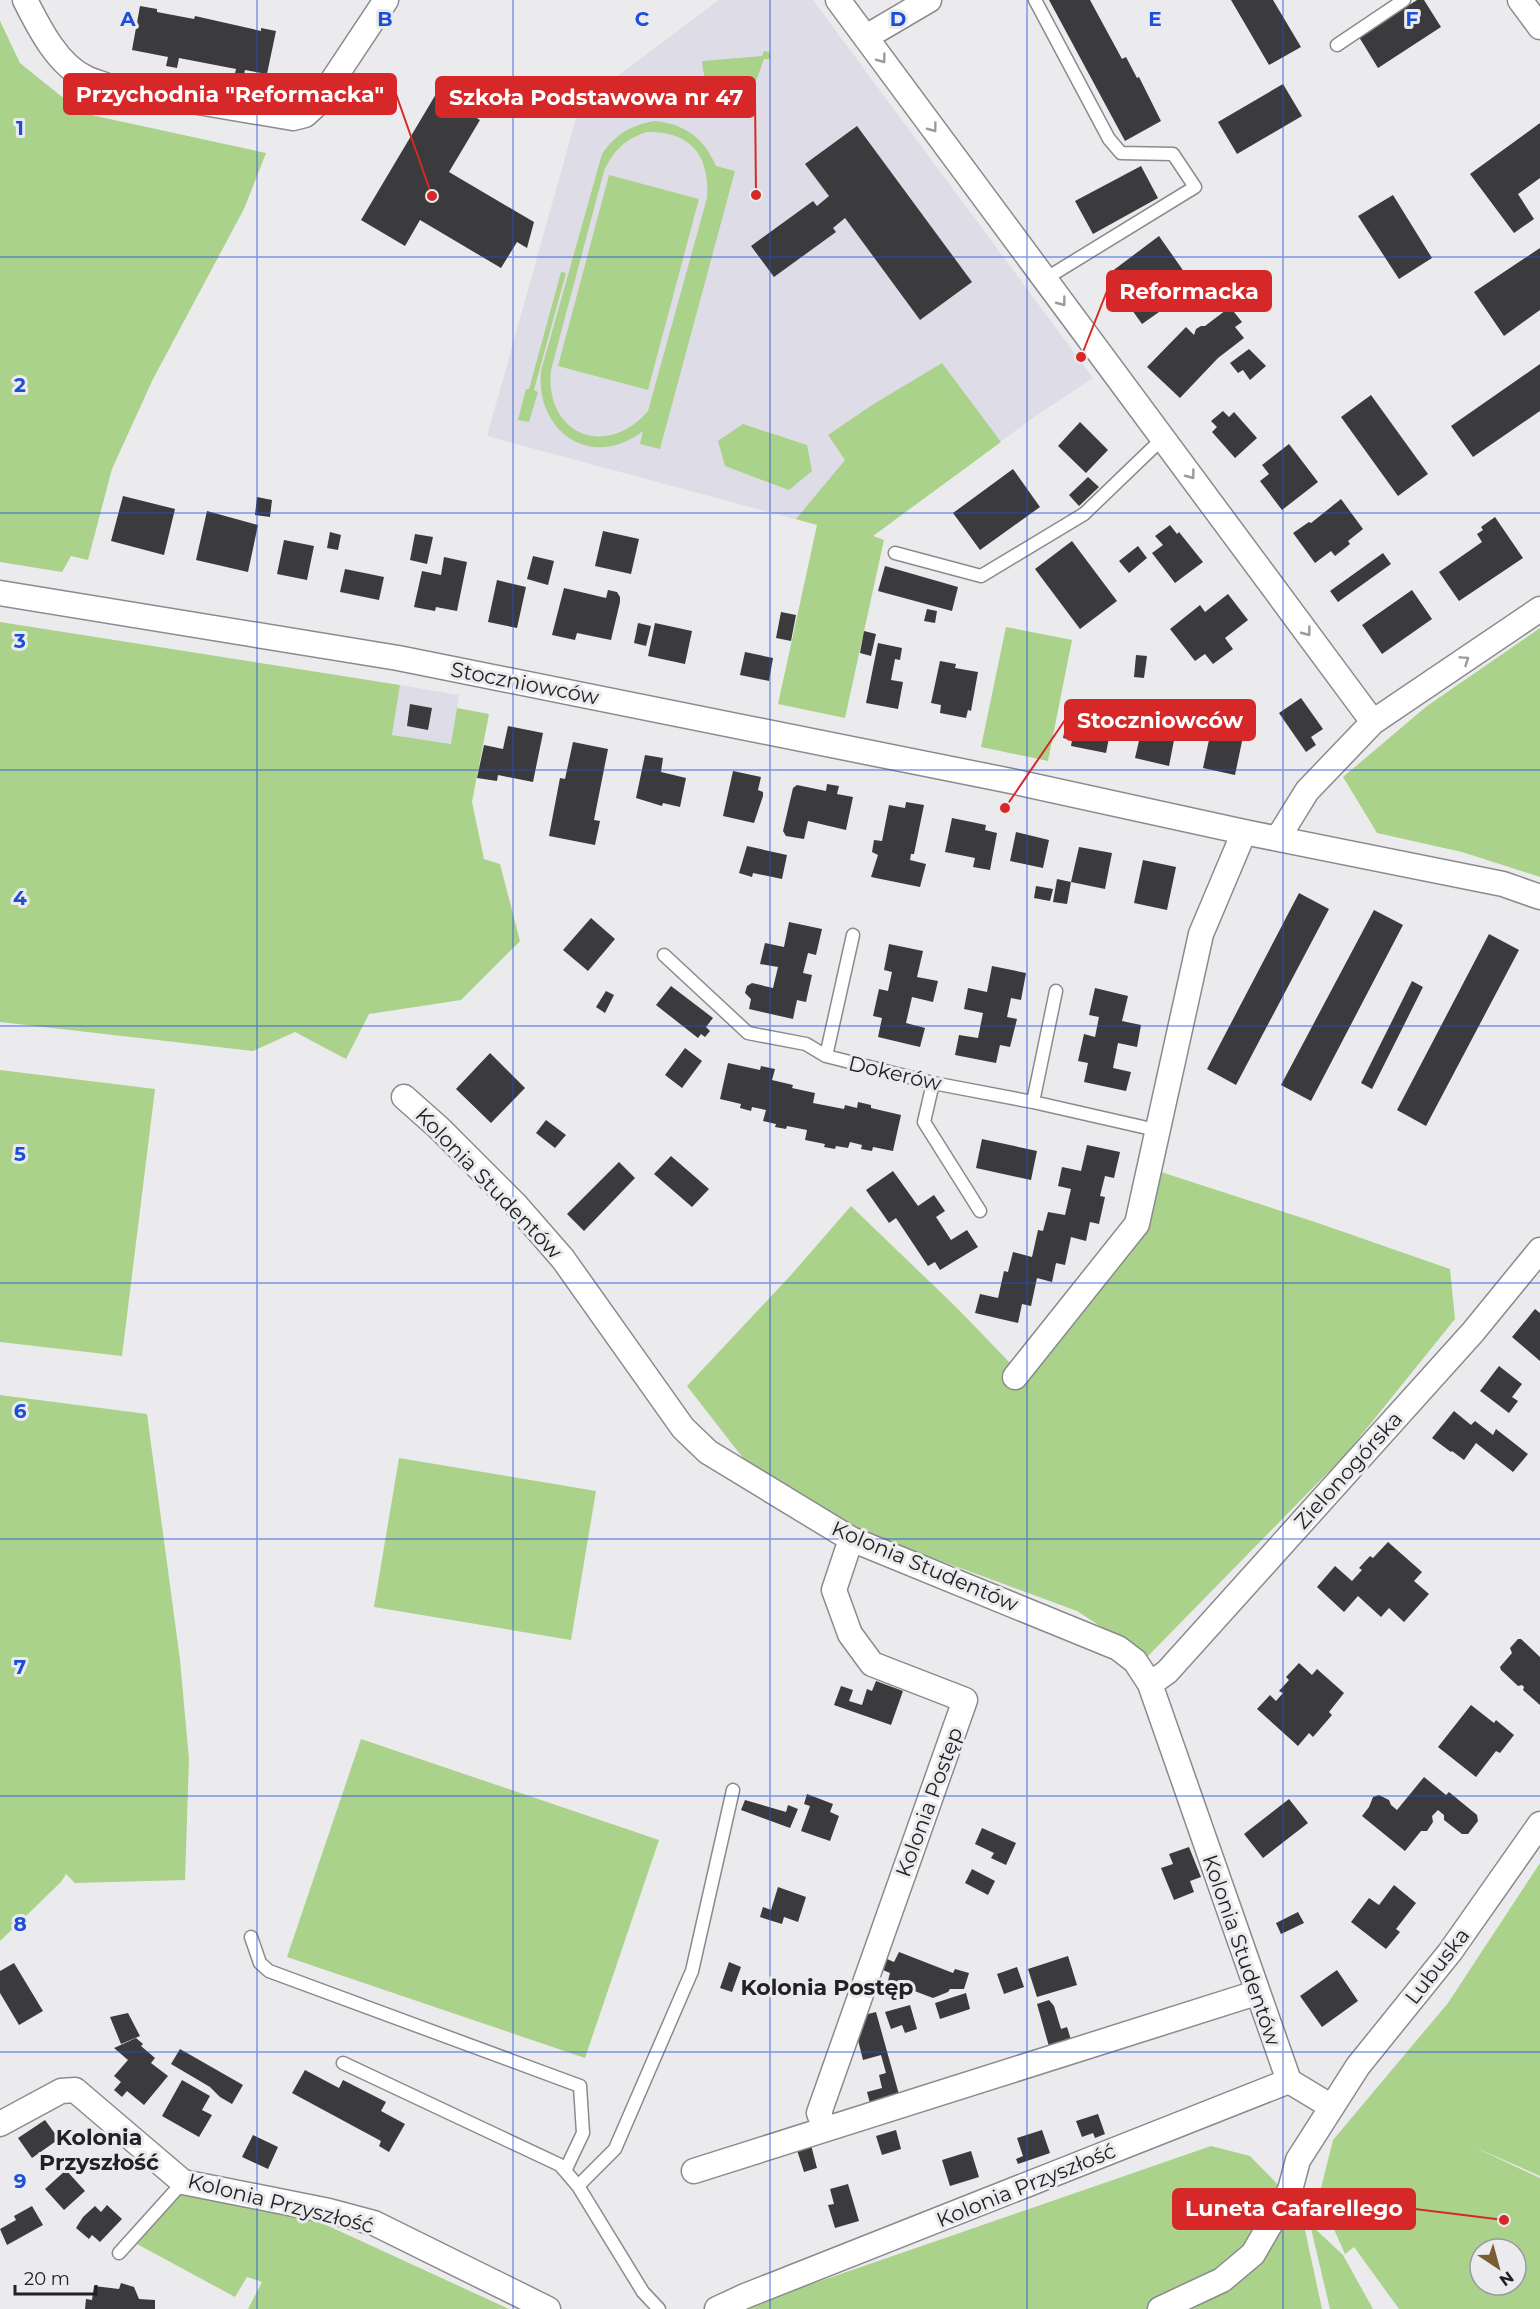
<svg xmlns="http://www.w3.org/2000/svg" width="1540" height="2309" font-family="Montserrat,sans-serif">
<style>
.built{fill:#dedde7}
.green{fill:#abd28a;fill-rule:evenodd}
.building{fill:#3b3a3d}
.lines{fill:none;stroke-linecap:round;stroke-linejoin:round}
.lane-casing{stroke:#8b8a8d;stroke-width:15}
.street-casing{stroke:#8b8a8d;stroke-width:27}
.lane{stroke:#fff;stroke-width:12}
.street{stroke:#fff;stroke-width:24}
.oneway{stroke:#9c9b9c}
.grid{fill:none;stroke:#1d4ed8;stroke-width:1.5;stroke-opacity:0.55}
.labels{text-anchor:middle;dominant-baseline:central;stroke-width:6;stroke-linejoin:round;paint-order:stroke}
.street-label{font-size:21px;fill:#222123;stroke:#ebebee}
.neighbourhood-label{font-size:22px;font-weight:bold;fill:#222123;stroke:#ebebee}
.grid-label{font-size:20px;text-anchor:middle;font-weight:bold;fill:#1d4ed8;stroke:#ebebee;stroke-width:6;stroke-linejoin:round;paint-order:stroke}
.leader{fill:none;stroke:#d62828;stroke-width:2}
.callout-dot{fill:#d62828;stroke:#ebebee;stroke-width:2}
.callout{fill:#d62828;stroke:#d62828;stroke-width:2}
.callout-label{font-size:22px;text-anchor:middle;font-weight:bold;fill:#fff}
</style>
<rect width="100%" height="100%" fill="#ebebee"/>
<path class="built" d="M719 0H813L1093 378 1037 415 870 537 857 536 487 436 580 104Z
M400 685 459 695 452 744 392 735Z"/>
<path class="green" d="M0 21 20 63 82 113 266 153 244 209 153 379 112 469 88 560 71 556 62 572 0 562Z
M764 51 769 52 771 56 770 59H764L743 117C717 106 704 89 702 61L762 56Z
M655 121C685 124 704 138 716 166L735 171 660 449 640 444 643 431C592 471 535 432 541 371L602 154C616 134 631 125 655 121ZM647 132C691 131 710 156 707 198L648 411C606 460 544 434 551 370L604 171C614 150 625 139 647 132Z
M609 175 699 199 648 390 558 366Z
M561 272 566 273 534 390 538 392 529 422 518 420 526 389H529Z
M942 363 1001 442 873 536 884 540 845 718 778 704 817 525 796 519 845 460 828 435 872 405Z
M743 424 807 445 812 471 789 490 725 466 718 441Z
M0 622 400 685 392 735 451 744 457 708 489 714 472 802 484 859 500 864 520 941 461 1000 369 1014 346 1059 295 1032 253 1051 0 1022Z
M1006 627 1072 640 1048 761 981 747Z
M1540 628V877L1462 852 1377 833 1343 777 1427 706Z
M0 1070 155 1089 122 1356 0 1342Z
M1161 1172 1315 1222 1450 1269 1455 1319 1346 1454 1147 1657 1077 1611 816 1515 757 1476 687 1386 791 1275 851 1206 957 1308 1012 1365 1057 1341 1151 1218Z
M0 1395 147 1414 180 1660 189 1759 185 1880 75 1883 66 1874 61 1882 0 1941Z
M399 1458 596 1491 571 1640 374 1607Z
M361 1739 659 1840 585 2058 287 1957Z
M1540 1863V2176L1472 2146 1540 2178V2309H1399L1354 2247 1345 2254 1319 2196 1333 2140 1448 2003ZM1480 2249H1516V2285H1480Z
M1211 2146 1250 2156 1297 2204 1305 2230 1322 2309H743L748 2306Z
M179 2193 298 2212 509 2309H248L262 2282 247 2277 235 2297 137 2244Z
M1310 2224 1343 2255 1373 2309H1330Z"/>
<path class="building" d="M1049 0H1090L1122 59 1126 57 1137 78 1139 77 1161 121 1125 141Z
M1231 0H1273L1301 47 1269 65Z
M1417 0H1424L1441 27 1378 68 1359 37Z
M140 6 157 9V12L194 19 195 16 261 31V28L276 31 267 74 245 70 243 80 234 78 236 69 179 58 177 68 166 66 168 57 132 50Z
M1283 84 1302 116 1237 154 1218 122Z
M436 94 480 120 449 172 534 222 527 248 517 242 501 268 420 220 405 246 361 220Z
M1540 123V178L1518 194 1534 219 1514 233 1470 174Z
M857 126 972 282 920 320 845 218 833 228 836 232 774 277 751 246 813 201 817 206 829 196 805 164Z
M1141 166 1158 198 1093 234 1075 201Z
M1393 195 1432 258 1399 279 1358 216Z
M1159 236 1194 286 1178 298 1181 302 1172 309 1169 305 1142 324 1107 275Z
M1540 248V310L1504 336 1474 292Z
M1230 307 1242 322 1235 327 1244 338 1218 358 1180 398 1147 367 1186 327 1194 335 1196 329 1201 326H1205Z
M1249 349 1266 366 1250 380 1243 370 1238 373 1230 363Z
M1540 364V411L1473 457 1451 426Z
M1371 395 1428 474 1398 496 1341 417Z
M1223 411 1229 417 1234 412 1257 438 1235 458 1212 432 1217 427 1211 421Z
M1080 422 1108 450 1086 473 1058 446Z
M1289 444 1318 482 1282 510 1260 481 1269 474 1262 465Z
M1013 469 1040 507 980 550 953 513Z
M1088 477 1099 487 1079 506 1069 495Z
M123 496 175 509 164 555 111 541Z
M257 497 272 500 270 517 255 515Z
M1341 499 1363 529 1348 541 1350 544 1335 556 1331 551 1315 563 1293 533 1309 522 1311 523Z
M207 511 258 525 248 572 196 560Z
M1495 517 1523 558 1459 601 1439 572 1482 542 1477 534 1483 530 1481 527Z
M1170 525 1177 534 1179 532 1203 562 1175 583 1152 553 1163 545 1155 536Z
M603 531 639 539 631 574 595 566Z
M330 532 341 535 338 550 327 548Z
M415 534 433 537 427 564 410 560Z
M284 540 314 546 307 580 277 574Z
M1072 541 1117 601 1080 629 1035 569Z
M1138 546 1147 558 1129 573 1119 561Z
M1383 553 1391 564 1338 602 1330 591Z
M533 556 554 561 548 585 527 579Z
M444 557 467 562 457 611 436 607 435 611 414 607 422 571 441 575Z
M885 566 958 587 952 611 878 591Z
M345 569 384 577 379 600 340 592Z
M497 580 526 587 517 628 488 622Z
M564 588 606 598 608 590 617 592 620 597V602L611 640 577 633 575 640 552 635Z
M1412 590 1432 619 1382 654 1362 625Z
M1228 594 1248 620 1225 638 1233 649 1213 664 1205 654 1195 661 1170 629 1200 605 1205 612Z
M927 609 937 611 935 623 924 621Z
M781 612 796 615 791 641 776 638Z
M638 623 651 626 646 646 634 643Z
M655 623 692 631 685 664 648 656Z
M864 631 876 634 871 656 860 653Z
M878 643 902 648 900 660 895 659 891 680 903 682 898 709 866 703Z
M745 652 773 658 769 681 740 675Z
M1136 655 1147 656 1144 678 1134 677Z
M940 661 956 664 955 668 978 672 971 711 968 710 966 718 940 713 941 705 931 703Z
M1301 698 1323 729 1311 737 1316 745 1306 752 1279 713Z
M410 704 432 708 428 730 407 726Z
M1070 704 1114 713 1106 753 1071 746 1072 740 1063 738Z
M1139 715 1153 718 1152 725 1176 730 1169 766 1135 758 1141 732 1136 731Z
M1213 721 1245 727 1235 775 1203 768Z
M508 726 543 733 533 782 498 775 497 781 477 778 484 745 503 749Z
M573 742 608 749 594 820 600 821 595 845 549 836 560 778 565 779Z
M645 755 663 758 661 772 686 778 680 807 663 803 662 806 636 798Z
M733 771 761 777 758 790 763 792V796L754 823 723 816Z
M827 784 839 786 837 794 853 797 846 830 808 821 804 839 786 836 783 831 793 788 797 785 826 791Z
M906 802 924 805 914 854H911L910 860 926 864 920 887 871 877 878 855 872 852 874 840 882 841 889 805 905 808Z
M952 818 986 825 985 830 997 833 990 870 973 867 975 858 945 852Z
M1016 832 1049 840 1043 868 1010 861Z
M747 846 787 855 782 879 753 873 752 877 739 873Z
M1079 847 1112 853 1105 889 1071 882Z
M1143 860 1176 867 1167 910 1134 903Z
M1057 879 1071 882 1067 904 1053 902Z
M1036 886 1053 889 1050 901 1034 898Z
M1299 893 1329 909 1236 1085 1207 1069Z
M1374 910 1403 925 1311 1101 1281 1085Z
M591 918 615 939 588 971 563 950Z
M789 922 822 929 816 955 808 953 803 973 812 975 806 1002 797 1000 793 1019 749 1009 751 999 745 993 747 986 752 983 773 988 778 967 760 964 765 943 784 947Z
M1489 934 1519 950 1426 1126 1397 1110Z
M889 944 923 951 917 977 938 981 933 1002 912 997 906 1023 925 1028 920 1047 878 1037 882 1018 873 1016 879 989 888 991 892 972 884 970Z
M992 966 1026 973 1021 1000 1011 998 1007 1017 1017 1019 1010 1047 1000 1045 996 1063 955 1055 959 1035 978 1038 983 1013 964 1009 968 988 987 992Z
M1412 981 1423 987 1372 1089 1361 1083Z
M671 986 713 1018 706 1027 710 1031 705 1037 701 1034 698 1038 656 1005Z
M1095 988 1128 996 1122 1021 1141 1025 1137 1047 1118 1043 1113 1068 1131 1072 1126 1091 1084 1082 1088 1063 1078 1061 1084 1034 1095 1037 1099 1017 1089 1015Z
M606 991 614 995 605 1013 596 1007Z
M685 1048 702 1061 682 1088 665 1075Z
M490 1053 525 1088 491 1123 456 1089Z
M728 1063 760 1070 761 1066 775 1069 772 1080 793 1085 792 1088 815 1093 813 1103 844 1109 845 1105 857 1108 858 1102 871 1105V1108L901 1115 893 1151 873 1147 872 1151 861 1149 862 1145 850 1142 848 1148 836 1146 835 1149 824 1147 825 1144 805 1140 807 1130 787 1126 786 1129 775 1127 776 1124 763 1121 766 1110 752 1107 751 1111 740 1108 741 1104 720 1099Z
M546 1120 566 1135 555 1148 536 1133Z
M982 1139 1037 1151 1031 1180 976 1168Z
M1087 1145 1120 1152 1114 1178 1105 1176 1100 1196 1105 1197 1099 1224 1090 1222 1086 1241 1071 1237 1065 1265 1056 1263 1052 1282 1037 1278 1031 1306 1022 1304 1018 1323 975 1313 980 1294 998 1298 1004 1271 1008 1272 1013 1252 1032 1257 1038 1230 1043 1231 1048 1212 1065 1215 1071 1189 1058 1186 1062 1167 1081 1171Z
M671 1156 709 1189 692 1207 654 1174Z
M619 1162 635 1178 584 1231 567 1214Z
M893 1171 918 1206 934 1195 945 1211 936 1217 951 1240 967 1230 978 1247 940 1270 935 1262 928 1266 896 1218 889 1223 866 1190Z
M1535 1309 1540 1313V1361L1512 1337Z
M1499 1366 1522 1384 1512 1397 1518 1401 1509 1413 1480 1391Z
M1454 1411 1471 1425 1475 1421 1493 1435 1496 1429 1528 1454 1513 1472 1476 1443 1464 1460 1452 1451 1451 1452 1432 1438Z
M1388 1542 1422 1572 1414 1581 1429 1594 1404 1622 1389 1608 1381 1617 1358 1596 1344 1612 1317 1587 1335 1566 1352 1581 1362 1570 1359 1568 1370 1556 1373 1558Z
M1518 1639H1521L1540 1657V1705L1523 1690 1524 1687 1522 1685 1518 1686 1501 1670 1500 1667 1512 1653 1510 1648Z
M1299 1663 1312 1675 1317 1669 1344 1693 1329 1712 1332 1715 1313 1737 1309 1733 1298 1746 1257 1709 1270 1695 1276 1701 1283 1693 1279 1691 1289 1680 1286 1677Z
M876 1681 903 1691 891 1725 834 1705 841 1686 853 1690 849 1701 862 1705 867 1689 872 1691Z
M1471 1705 1494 1723 1496 1720 1514 1735 1500 1753 1496 1751 1476 1777 1438 1747Z
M1424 1777 1446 1795 1449 1792 1477 1815 1478 1821 1468 1834H1462L1444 1820V1815L1438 1810 1432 1816 1433 1822 1427 1831H1421L1405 1851 1362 1816 1369 1807 1373 1797 1379 1795 1389 1800 1391 1805 1397 1810Z
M807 1794 833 1804 830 1812 839 1816 830 1841 801 1831 810 1806 804 1804Z
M1289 1799 1308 1823 1263 1858 1244 1834Z
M745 1800 786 1812 788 1805 798 1809 790 1828 741 1810Z
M982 1828 1016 1843 1006 1865 991 1858 994 1853 975 1844Z
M1189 1847 1201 1877 1190 1881 1194 1892 1174 1900 1161 1868 1173 1864 1169 1854Z
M972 1869 995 1881 988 1895 965 1883Z
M1394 1885 1416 1903 1396 1929 1400 1932 1386 1949 1351 1922 1369 1898 1379 1905Z
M778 1887 806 1897 798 1922 784 1917 782 1924 760 1917 763 1907 771 1910Z
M1298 1912 1304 1923 1281 1934 1276 1923Z
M899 1952 953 1973 955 1969 969 1973 964 1989H950L948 1992 933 1998 888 1981 890 1973 883 1970 887 1959 894 1962Z
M1068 1956 1077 1985 1037 1997 1028 1969Z
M729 1962 741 1967 732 1992 720 1988Z
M14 1963 43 2011 19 2025 0 1993V1971Z
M1017 1967 1024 1987 1004 1994 997 1974Z
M1337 1970 1358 2001 1322 2027 1300 1996Z
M966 1993 970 2009 940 2019 935 2003Z
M1049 2000 1054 2006 1061 2029 1067 2027 1072 2043 1050 2050 1037 2004Z
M910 2005 917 2029 905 2033 902 2025 891 2029 885 2012Z
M876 2012 900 2098 871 2107 867 2092 882 2088 879 2075 886 2073 881 2055 863 2060 855 2028 860 2016Z
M128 2013 140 2036 121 2044 110 2017Z
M136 2038 143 2044 141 2046 155 2058 151 2063 168 2076 144 2105 127 2091 122 2097 114 2090 121 2082 114 2076 128 2060 114 2048Z
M180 2049 243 2085 232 2104 220 2097 210 2087 171 2064Z
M305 2070 339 2088 343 2080 386 2102 381 2111 405 2124 389 2152 379 2146 381 2141 292 2093Z
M182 2080 210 2096 202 2110 212 2115 199 2137 162 2116Z
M1098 2114 1105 2134 1095 2138 1093 2133 1082 2137 1076 2121Z
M45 2120 59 2139 32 2158 18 2138Z
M896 2130 901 2149 882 2155 876 2136Z
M1042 2130 1050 2153 1018 2164 1016 2159 1023 2156 1017 2138Z
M253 2135 278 2147 268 2169 242 2157Z
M811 2145 817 2168 804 2172 797 2150Z
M971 2151 979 2177 950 2186 942 2160Z
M66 2170 85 2191 64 2210 45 2189Z
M848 2184 859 2221 835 2228 828 2205 834 2204 830 2189Z
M107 2205 122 2219 100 2242 92 2235 89 2239 76 2228 83 2217 95 2206 101 2212Z
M32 2206 43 2225 7 2245 0 2229 16 2220 14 2216Z
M121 2283 134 2287 139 2299 155 2300V2309H85L86 2299 92 2300 94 2286 119 2289Z"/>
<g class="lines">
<g class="lane-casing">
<path id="lane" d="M1035 0 1109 139 1121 153 1173 154 1195 187 1045 279
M1337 45 1404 0
M895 553 981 576 1084 514 1163 438
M664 955 748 1033 806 1044 826 1056 933 1083 1033 1102 1156 1130
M826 1056 853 935
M933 1083 924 1122 980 1211
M1033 1102 1056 991
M251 1937 260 1963 269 1971 580 2086 583 2133 565 2171
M343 2063 560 2165 578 2186
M119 2253 183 2182
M659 2309 643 2292 578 2186 615 2149 692 1971 733 1790"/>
</g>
<g class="street-casing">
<path id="street" d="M25 0C39 28 58 66 88 79 95 82 103 84 110 87L293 118 305 115 317 104 386 0
M838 0 1373 722
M1520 0 1540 27
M866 37 929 0
M0 593 398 658 1011 781 1244 832 1503 884 1540 897
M1278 838 1307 791 1373 722 1540 609
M404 1097 439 1128 515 1204 563 1259 683 1428 708 1452 851 1539 1118 1648 1135 1661 1150 1684 1289 2081
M1015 1377 1137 1224 1201 934 1244 832
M1150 1684 1167 1672 1473 1332 1540 1250
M0 2124 61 2091 75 2090 183 2182 329 2211 374 2223 548 2309
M825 2129 819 2113 965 1700 872 1664 850 1634 834 1590 851 1539
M694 2171 1256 1993
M717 2309 745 2296 1289 2081 1332 2107
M1160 2309 1222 2280 1253 2254 1290 2190 1298 2160 1358 2066 1450 1952 1540 1824"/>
</g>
<use href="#lane" class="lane"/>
<use href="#street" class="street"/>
</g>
<defs><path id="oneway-chevron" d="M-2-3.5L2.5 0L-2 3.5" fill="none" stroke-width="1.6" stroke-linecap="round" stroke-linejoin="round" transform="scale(1.5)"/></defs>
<g class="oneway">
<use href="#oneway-chevron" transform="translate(882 59) rotate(53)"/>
<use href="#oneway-chevron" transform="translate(933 128) rotate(53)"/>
<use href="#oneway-chevron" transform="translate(1062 302) rotate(53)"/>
<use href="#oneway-chevron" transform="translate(1191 475) rotate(53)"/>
<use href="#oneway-chevron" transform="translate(1307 632) rotate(53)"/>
<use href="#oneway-chevron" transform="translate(1465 660) rotate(-34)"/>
</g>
<path class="grid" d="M257 0V2309M513 0V2309M770 0V2309M1027 0V2309M1283 0V2309M0 257H1540M0 513H1540M0 770H1540M0 1026H1540M0 1283H1540M0 1539H1540M0 1796H1540M0 2052H1540"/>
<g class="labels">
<g class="street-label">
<text transform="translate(525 683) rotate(11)">Stoczniowców</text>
<text transform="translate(895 1073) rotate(13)">Dokerów</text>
<text transform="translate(489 1183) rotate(46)">Kolonia Studentów</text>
<text transform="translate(1348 1470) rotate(-48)">Zielonogórska</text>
<text transform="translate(925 1566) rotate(23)">Kolonia Studentów</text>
<text transform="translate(929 1802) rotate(-70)">Kolonia Postęp</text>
<text transform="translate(1242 1950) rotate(71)">Kolonia Studentów</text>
<text transform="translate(1437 1966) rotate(-52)">Lubuska</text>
<text transform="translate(1026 2185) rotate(-22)">Kolonia Przyszłość</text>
<text transform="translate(281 2203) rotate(14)">Kolonia Przyszłość</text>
</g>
<g class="neighbourhood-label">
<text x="827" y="1987">Kolonia Postęp</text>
<text x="99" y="2137">Kolonia<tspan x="99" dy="25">Przyszłość</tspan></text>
</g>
</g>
<g class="grid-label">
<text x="128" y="26">A</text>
<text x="385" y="26">B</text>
<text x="642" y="26">C</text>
<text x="898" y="26">D</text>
<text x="1155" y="26">E</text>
<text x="1412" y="26">F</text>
<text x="20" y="135">1</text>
<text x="20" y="392">2</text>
<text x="20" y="648">3</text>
<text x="20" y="905">4</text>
<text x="20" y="1161">5</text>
<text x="20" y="1418">6</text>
<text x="20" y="1674">7</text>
<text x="20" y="1931">8</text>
<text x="20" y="2188">9</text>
</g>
<path class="leader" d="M432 196L396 94M756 195L755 97M1081 357L1107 291M1005 808L1065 720M1504 2220L1415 2209"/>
<g class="callout-dot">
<circle cx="432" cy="196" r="6"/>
<circle cx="756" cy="195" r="6"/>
<circle cx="1081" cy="357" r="6"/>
<circle cx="1005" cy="808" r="6"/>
<circle cx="1504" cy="2220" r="6"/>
</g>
<g class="callout">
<rect x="64" y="74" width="332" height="40" rx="6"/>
<rect x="436" y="77" width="319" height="40" rx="6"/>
<rect x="1107" y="271" width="164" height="40" rx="6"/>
<rect x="1065" y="700" width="190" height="40" rx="6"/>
<rect x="1173" y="2189" width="242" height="40" rx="6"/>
</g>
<g class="callout-label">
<text x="230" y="102">Przychodnia "Reformacka"</text>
<text x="596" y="105">Szkoła Podstawowa nr 47</text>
<text x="1189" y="299">Reformacka</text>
<text x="1160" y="728">Stoczniowców</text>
<text x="1294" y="2216">Luneta Cafarellego</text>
</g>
<g transform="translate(1498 2267) rotate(144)"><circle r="28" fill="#ebebee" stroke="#9b9a9d" stroke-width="1.5"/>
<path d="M0-4.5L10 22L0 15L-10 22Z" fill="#7a5d30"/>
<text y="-9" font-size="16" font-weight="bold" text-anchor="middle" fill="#222123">N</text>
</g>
<path d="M15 2285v9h81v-9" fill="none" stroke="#222123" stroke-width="3"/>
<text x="24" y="2285" font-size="18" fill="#222123" stroke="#ebebee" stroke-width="4.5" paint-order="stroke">20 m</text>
</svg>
